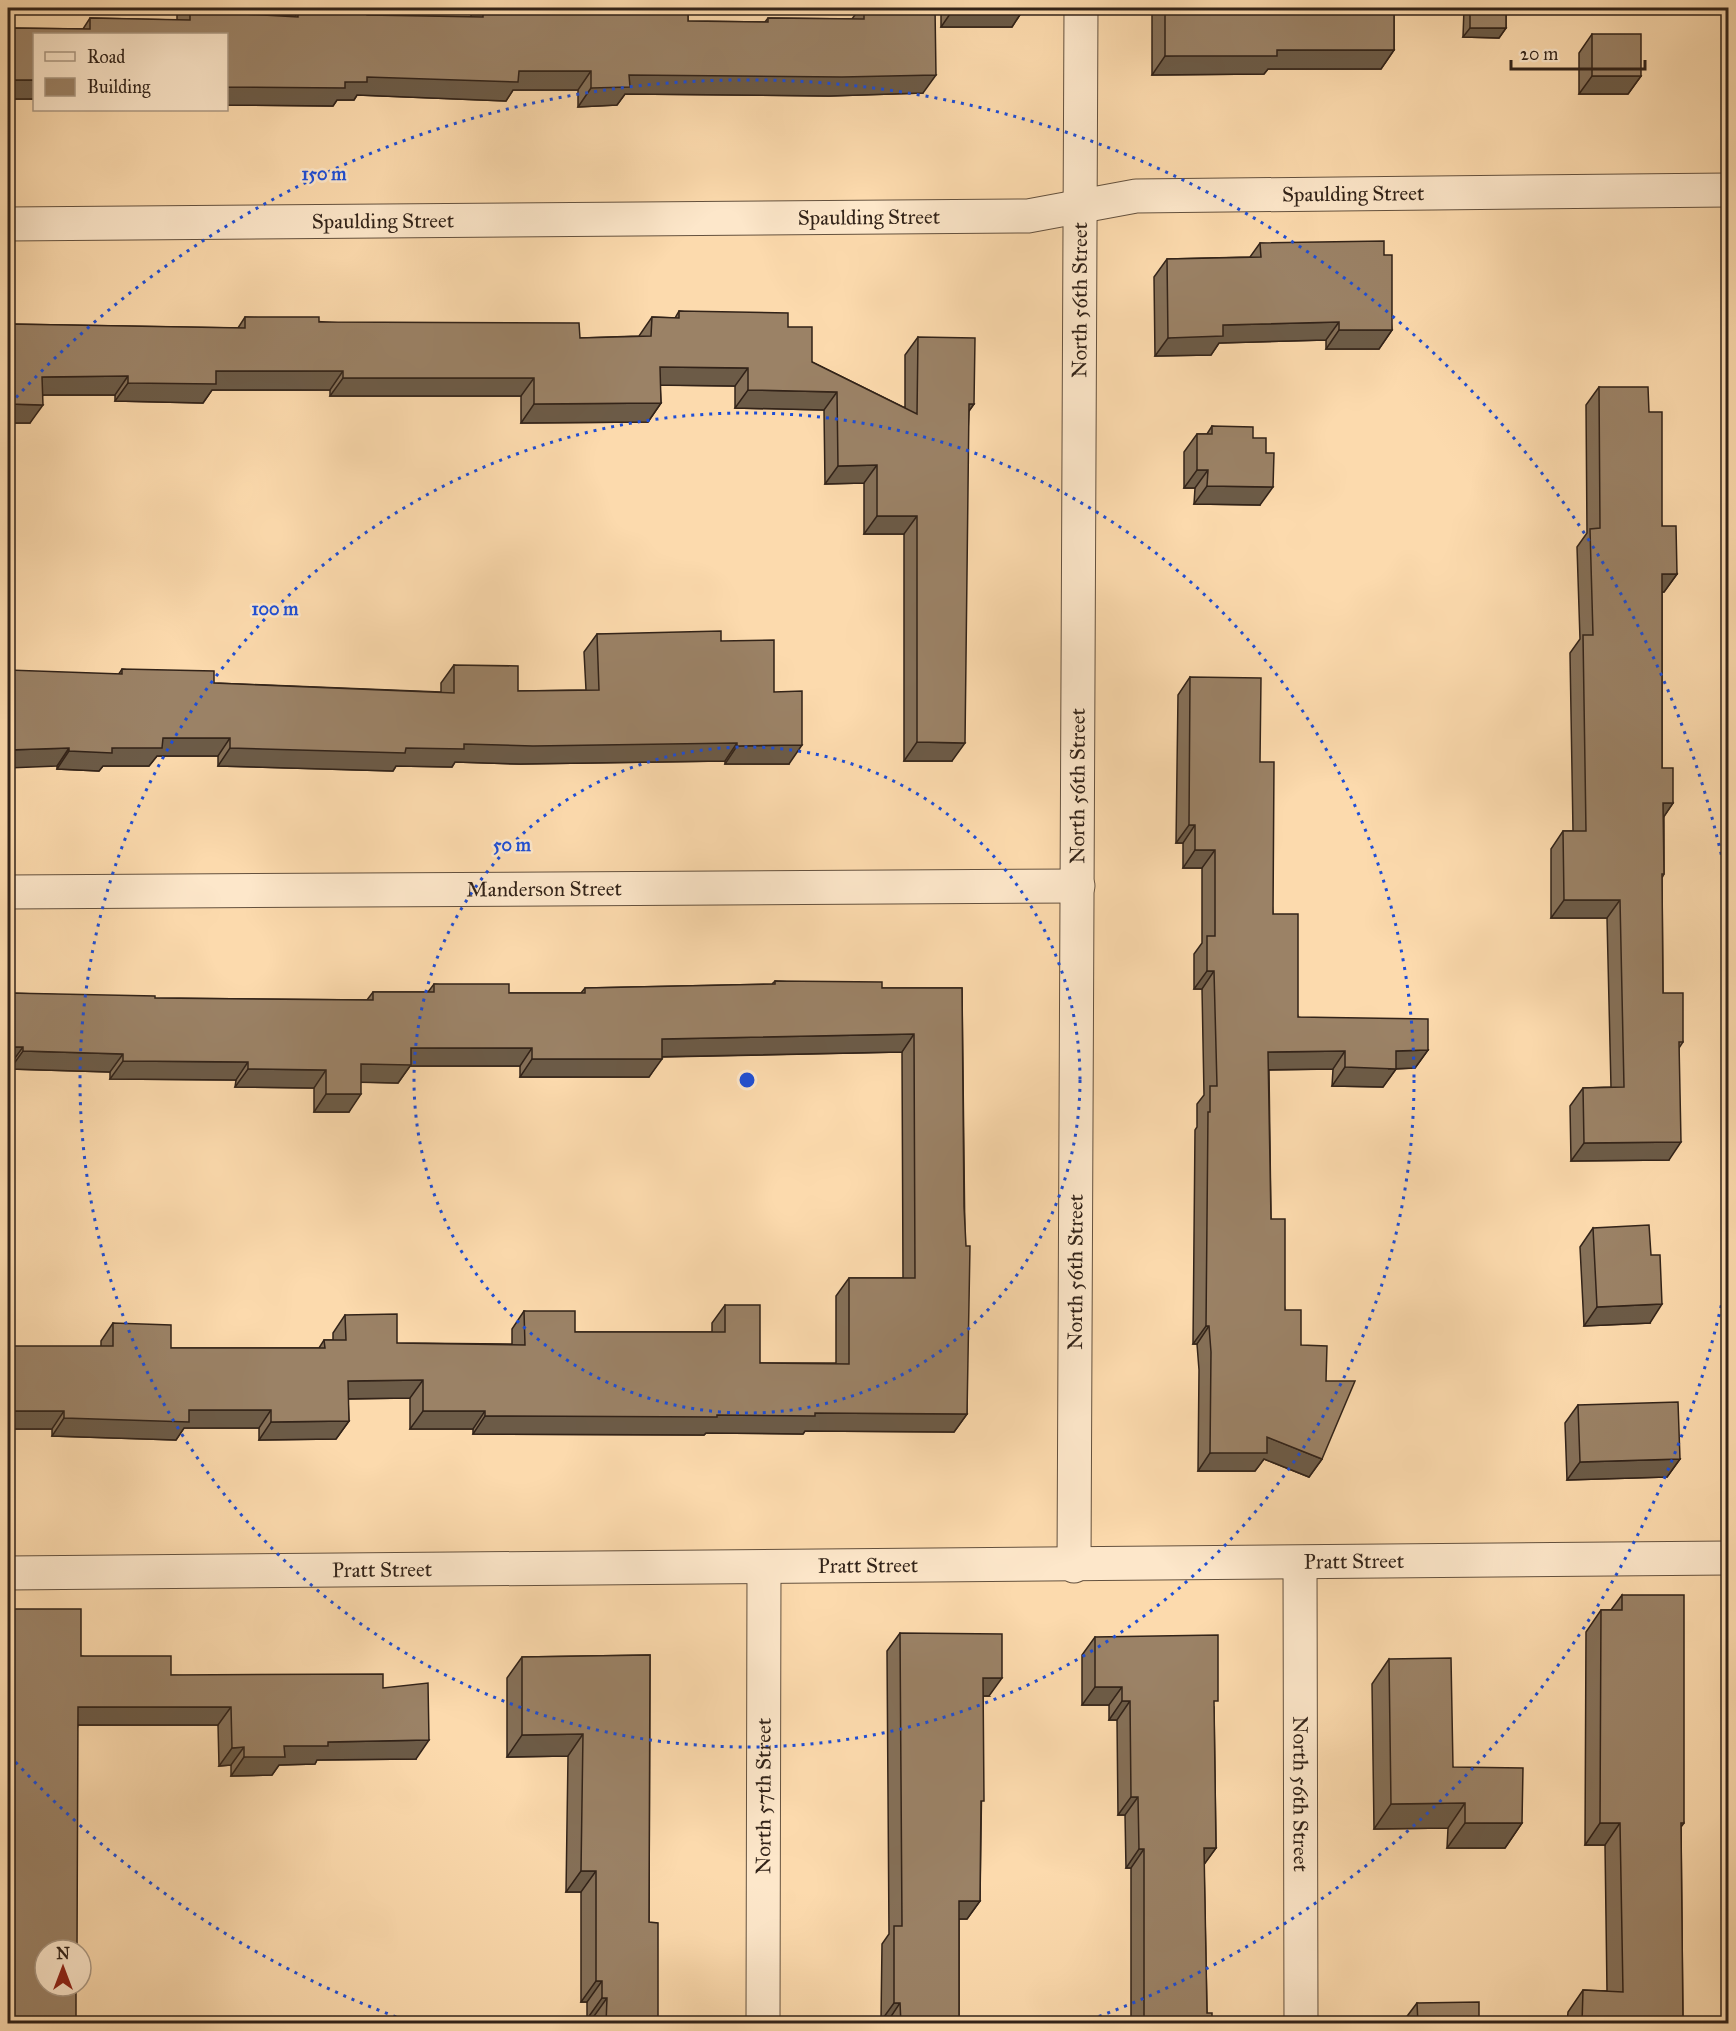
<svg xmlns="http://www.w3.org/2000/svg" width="1736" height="2031" font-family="'IM FELL Great Primer',serif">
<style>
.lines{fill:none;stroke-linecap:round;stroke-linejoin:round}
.minor-casing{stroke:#64513e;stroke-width:35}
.minor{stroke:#fde7ca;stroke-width:33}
.wall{fill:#857058;stroke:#322319;stroke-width:1.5}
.shaded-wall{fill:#6c5b47;stroke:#322319;stroke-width:1.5}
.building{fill:#9b8266;stroke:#322319;stroke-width:1.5}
.ring{fill:none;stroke:#1d4ed8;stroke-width:3;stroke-dasharray:3 6}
.labels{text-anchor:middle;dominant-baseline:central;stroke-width:5;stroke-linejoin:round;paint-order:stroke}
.street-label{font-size:21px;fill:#322319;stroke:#fde7ca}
.centre{fill:#1d4ed8;stroke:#fde7ca;stroke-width:3}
.ring-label{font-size:18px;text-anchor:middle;font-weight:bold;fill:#1d4ed8;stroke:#fde7ca;stroke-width:5;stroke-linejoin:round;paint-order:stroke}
</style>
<rect width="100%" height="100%" fill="#fcdaad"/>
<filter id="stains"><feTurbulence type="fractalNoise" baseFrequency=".00333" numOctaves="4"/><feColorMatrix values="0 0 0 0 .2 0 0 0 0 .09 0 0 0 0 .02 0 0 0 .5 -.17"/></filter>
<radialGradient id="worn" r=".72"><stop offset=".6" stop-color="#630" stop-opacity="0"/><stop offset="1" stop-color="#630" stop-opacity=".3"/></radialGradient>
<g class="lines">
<g class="minor-casing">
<g id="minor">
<path id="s1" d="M8 224 1028 216 1136 196 1728 190"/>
<path id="s2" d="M8 892 1078 886"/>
<path id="s3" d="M1300 1564 1301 2024"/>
<path id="s4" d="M1074 1566 1081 8"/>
<path id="s5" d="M8 1573 1728 1558"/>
<path id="s6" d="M763 2024 764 1568"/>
</g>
</g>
<use href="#minor" class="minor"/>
</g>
<path class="wall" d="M177 8H226V13L295 16 298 13 367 15 471 17V13L474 8H688V21L765 22 768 18 852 19 860 8H935L923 93 829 96 625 94 617 105 578 107V90H513L506 101 357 95 354 100H337L333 106 226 105V34H34V99H8V28L83 29 90 18 177 20Z
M941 8H1023V10L1012 27H941Z
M1152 8H1394V50L1381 69H1268L1264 74 1152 75Z
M1464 8H1506V28L1499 38 1463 37Z
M1592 34 1641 76 1628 94H1579V53Z
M1260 243 1384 255 1392 330 1379 349H1326V340L1219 343 1211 355 1155 356 1154 277 1167 259 1250 257Z
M679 311 788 327 812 362 905 408V355L918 337 974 404 969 411 952 761H904V534H864V483L825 484 824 410 735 408V386L660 385 661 403 648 422 521 423V396H330V390H212L203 403 115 401V395H43L30 423H8V324L238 328 245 317 580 338 639 336 652 317 675 318Z
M1599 387 1649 412 1662 526 1677 574 1664 592H1662V768L1673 803 1664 816V874L1662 878 1663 993 1683 1042 1679 1048 1669 1160 1571 1161 1570 1106 1583 1088 1611 1087 1607 918H1551V849L1563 831H1573L1570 653 1580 639 1577 547 1587 533 1586 405Z
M1212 426 1253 438 1260 505 1194 504 1195 488H1184V452L1197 434H1207Z
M597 634 721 641 774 692 789 764H725V761L520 764 455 762 452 767 396 766 393 771 218 766V756H157L149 766H103L99 771 57 769V766L122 669 214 683 441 692V683L454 665 518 691 586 690 584 652Z
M1190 677 1260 762 1273 914 1298 1017 1428 1050 1415 1068 1396 1069 1383 1087 1332 1086 1333 1069 1269 1070 1271 1219 1285 1310 1301 1345 1322 1459 1309 1477 1264 1459 1255 1471H1198L1199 1370 1197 1344H1193L1195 1130 1197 1127V1104L1204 1095 1202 989H1194V954L1202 943V868H1183V843H1176L1178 695Z
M775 981 882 988H962L967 1414 954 1432 805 1431 803 1434 706 1433 704 1435 473 1434V1429H410V1398L348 1399 349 1421 336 1439 259 1440V1428H184L176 1440 52 1436V1429H8L101 1346V1341L113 1323 171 1348H319L324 1340H333V1333L345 1315 397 1343 512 1344V1329L524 1311 575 1332H712V1323L725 1305 760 1363H836V1296L849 1278H903L902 1052 662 1057 649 1077H520V1066H410L398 1083 361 1082 349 1112H314V1088L235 1087 236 1080 110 1079V1072L10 1069V1065H8V993L155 998 367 1000 373 992H428L434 984 509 993H581L585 988 772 984Z
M1593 1228 1650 1323 1584 1326 1580 1247Z
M1578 1405 1680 1459 1667 1477 1567 1480 1565 1423Z
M1622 1595 1684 1823 1681 1827 1683 2024H1567L1568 2012 1583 1990 1607 1991 1605 1845H1585L1586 1632 1601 1610H1611Z
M14 1609 81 1656 171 1675 383 1688 416 1759 317 1760 315 1764 279 1765 272 1775 231 1776V1765L219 1766 218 1725H78L8 2024V1618Z
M900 1633 989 1696H983L980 1901 967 1919H959V2024H888V2021H881L882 1944 889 1934 887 1651Z
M1095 1637 1214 1707 1216 1848 1204 1864 1207 2013 1212 2024H1131V1868H1126L1125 1815H1118L1117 1720H1109V1705H1082V1655Z
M650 1655 649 1922 658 2024H592V2019H587V2002H581V1892H566L568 1756 507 1757V1678L522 1657Z
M1389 1659 1453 1767 1522 1823 1505 1848H1447L1448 1828 1374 1829 1372 1684Z
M1417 2003 1479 2024H1406L1405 2019Z"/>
<path class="shaded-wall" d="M1023 10 1012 27H941L952 11Z
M1470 28H1506L1499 38 1463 37Z
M1277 50H1394L1381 69H1268L1264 74 1152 75 1165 56Z
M519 71H591L578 90H513L506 101 357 95 354 100H337L333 106 226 105V87L345 82 367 77Z
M629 75H936L923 93 829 96 625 94 617 105 578 107 591 88Z
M1592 76H1641L1628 94H1579Z
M8 80H34V99H8Z
M1339 322 1326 340 1219 343 1211 355 1155 356 1168 338 1223 325Z
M1339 330H1392L1379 349H1326Z
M660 367 748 368 735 386 647 385Z
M216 371H343L330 390H212L203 403 115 401 128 383Z
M128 376 115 395H29L42 377Z
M343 378H534L521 396H330Z
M748 390 837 392 824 410 735 408Z
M661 403 648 422 521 423 534 404Z
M8 404 43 405 30 423H8Z
M969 404H974L961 422Z
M877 465 864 483 825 484 838 466Z
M1197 470H1208L1195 488H1184Z
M1207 486 1273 487 1260 505 1194 504Z
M877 516H917L904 534H864Z
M1662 574H1677L1664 592H1649Z
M163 738H230L218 756H157L149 766H103L99 771 57 769 69 751 112 748Z
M917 742 965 743 952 761H904Z
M737 743 725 761 520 764 455 762 452 767 396 766 393 771 218 766 230 748H406L464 744Z
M802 745 789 764H725L737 746Z
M69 748 57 766 8 768V750Z
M1663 803H1673L1661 821Z
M1189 825H1195L1183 843H1176Z
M1195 850H1215L1202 868H1183Z
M1564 900H1620L1607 918H1551Z
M1207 971H1214L1202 989H1194Z
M914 1034 902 1052 649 1057 662 1039Z
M8 1047H23L10 1065H8Z
M411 1048H532L520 1066H410L398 1083 349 1082 361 1064Z
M1428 1050 1415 1068 1388 1069H1396L1383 1087 1332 1086 1345 1067 1396 1051Z
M23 1051 123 1054 110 1072 10 1069Z
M1345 1051 1333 1069 1256 1070 1268 1052Z
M532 1059H662L649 1077H520Z
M123 1061 248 1062 236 1080 110 1079Z
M248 1069 326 1070 314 1088 235 1087Z
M326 1094H361L349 1112H314Z
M1681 1142 1669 1160 1571 1161 1584 1143Z
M1662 1304 1650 1323 1584 1326 1597 1307Z
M1206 1326H1209L1197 1344H1193Z
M423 1380 410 1398 335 1399 348 1381Z
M189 1410H271L259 1428H184L176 1440 52 1436 64 1418Z
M8 1411H64L52 1429H8Z
M423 1411H485L473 1429H410Z
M815 1413 967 1414 954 1432 805 1431 803 1434 706 1433 704 1435 473 1434 485 1416 717 1415Z
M349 1421 336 1439 259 1440 271 1422Z
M1267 1437 1322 1459 1309 1477 1264 1459 1255 1471H1198L1210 1453Z
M1680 1459 1667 1477 1567 1480 1580 1462Z
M983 1678H1002L989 1696H970Z
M1095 1687H1122L1109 1705H1082Z
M1122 1701H1130L1117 1720H1109Z
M78 1707H231L218 1725H65Z
M583 1734 568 1756 507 1757 522 1735Z
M429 1740 416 1759 317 1760 315 1764 279 1765 272 1775 231 1776 244 1757 284 1746 328 1742Z
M244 1747 231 1765 219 1766 232 1748Z
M1131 1797H1138L1125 1815H1118Z
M1465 1803 1448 1828 1374 1829 1391 1804Z
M1465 1823H1522L1505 1848H1447Z
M1600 1823H1620L1605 1845H1585Z
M1204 1848H1216L1203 1866Z
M1139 1849H1144L1131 1868H1126Z
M581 1871H596L581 1892H566Z
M959 1901H980L967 1919H946Z
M596 1981H602L587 2002H581Z
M602 1998H607L592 2019H587Z
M894 2003H900L888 2021H881Z"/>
<path class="building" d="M190 8H226V13L298 17V13H367V15L483 17V8H688V21L768 22V18L864 19V8H935L936 75 842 77 629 75 630 87 591 88V71H519L518 82 367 77V82H345V88L226 87V34H34V80H8V28L90 29V18L190 20Z
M952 8H1023V10L952 11Z
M1165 8H1394V50H1277V56H1165Z
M1470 8H1506V28H1470Z
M1592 34H1641V76H1592Z
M1384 241V255H1392V330H1339V322L1223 325V336L1168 338 1167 259 1261 257 1260 243Z
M679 311 788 313V327H812V362L917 414 918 337 975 338 974 404H969L965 743 917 742V516H877V465L838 466 837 392 748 390V368L660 367 661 403 534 404V378H343V371H216V384L128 383V376L42 377 43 405 8 404V324L245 328V317H319V322L579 323 580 338 651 336 652 317 679 318Z
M1599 387H1648L1649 412H1662V526H1676L1677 574H1662V768H1673V803H1663L1664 874H1662L1663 993H1683V1042H1679L1681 1142 1584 1143 1583 1088 1624 1087 1620 900H1564L1563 831H1586L1583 635H1593L1590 529 1600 528Z
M1212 426 1253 427V438H1266V453H1274L1273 487 1207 486 1208 470H1197V434H1212Z
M721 631V641L774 640V692L802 691V745L737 746V743L533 746 464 744V749L406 748 405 753 230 748V738H163L162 748H112V753L69 751V748L8 750V670L122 674V669L214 671V683L454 693V665L518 666V691L599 690 597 634Z
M1190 677 1261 678 1260 762H1274L1273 914H1298V1017L1428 1019V1050L1396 1051V1069L1345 1067V1051L1268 1052 1271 1219H1285V1310H1301V1345L1327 1346 1326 1381H1355L1322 1459 1267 1437V1453H1210L1211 1352 1209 1326H1206L1208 1112H1210V1086H1217L1214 971H1207V936H1215V850H1195V825H1189Z
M775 981 882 982V988H962L964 1207 966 1246H970L967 1414 815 1413V1416L717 1415V1417L485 1416V1411H423V1380L348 1381 349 1421 271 1422V1410H189V1422L64 1418V1411H8V1346H113V1323L171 1325V1348H325L324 1340H346L345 1315 397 1314V1343L525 1345 524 1311H575V1332H725V1305H760V1363L849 1364V1278H915L914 1034 662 1039V1059H532V1048H411V1065L361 1064V1094H326V1070L248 1069V1062L123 1061V1054L23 1051V1047H8V993L155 996V998L373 1000V992H434V984H509V993H585V988L775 984Z
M1649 1225 1651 1255H1660L1662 1304 1597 1307 1593 1228Z
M1678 1402 1680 1459 1580 1462 1578 1405Z
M1622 1595H1684V1823H1681L1683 2024H1582L1583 1990 1623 1992 1620 1823H1600L1601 1610H1622Z
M14 1609H81V1656H171V1675L383 1674V1688L428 1683 429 1740 328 1742V1746H284L285 1757H244V1747L232 1748 231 1707H78L77 1950H45V1986H76V2024H8V1637H14Z
M900 1633 1002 1634V1678H983L984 1801H981L980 1901H959V2024H901L900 2003H894V1926H902Z
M1218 1635V1701H1214L1216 1848H1204L1207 2013H1212V2024H1144V1849H1139L1138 1797H1131L1130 1701H1122V1687H1095V1637Z
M650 1655 649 1922 658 1923V2024H606L607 1998H602V1981H596V1871H581L583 1734 522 1735V1657Z
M1451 1658 1453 1767 1523 1768 1522 1823H1465V1803L1391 1804 1389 1659Z
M1479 2002V2024H1418L1417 2003Z"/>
<g class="ring">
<circle cx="747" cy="1080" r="333"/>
<circle cx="747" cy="1080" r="667"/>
<path d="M1727 1279A1000 1000 0 0 1 1081 2023M413 2023A1000 1000 0 0 1 10 1756M10 404A1000 1000 0 0 1 1727 881"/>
</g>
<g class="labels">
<g class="street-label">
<text stroke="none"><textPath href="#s1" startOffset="1347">Spaulding Street</textPath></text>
<text stroke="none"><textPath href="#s1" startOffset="861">Spaulding Street</textPath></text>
<text stroke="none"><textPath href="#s1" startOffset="375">Spaulding Street</textPath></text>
<text stroke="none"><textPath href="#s4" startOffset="1266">North 56th Street</textPath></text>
<text stroke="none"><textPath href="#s4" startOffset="780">North 56th Street</textPath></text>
<text stroke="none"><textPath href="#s2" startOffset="536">Manderson Street</textPath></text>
<text stroke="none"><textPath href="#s4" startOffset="294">North 56th Street</textPath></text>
<text stroke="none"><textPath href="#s5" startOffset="1346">Pratt Street</textPath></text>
<text stroke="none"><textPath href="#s5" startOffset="860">Pratt Street</textPath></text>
<text stroke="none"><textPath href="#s5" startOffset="374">Pratt Street</textPath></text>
<text stroke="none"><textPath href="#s3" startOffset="230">North 56th Street</textPath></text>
<text stroke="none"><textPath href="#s6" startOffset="228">North 57th Street</textPath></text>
</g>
</g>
<circle cx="747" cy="1080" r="9" class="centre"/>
<g class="ring-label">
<text x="324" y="180">150 m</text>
<text x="275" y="615">100 m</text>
<text x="512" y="851">50 m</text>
</g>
<rect width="1736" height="2031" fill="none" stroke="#fcdaad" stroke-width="30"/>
<rect x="9" y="9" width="1718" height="2013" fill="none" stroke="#322319" stroke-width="3"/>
<rect x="15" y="15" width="1706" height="2001" fill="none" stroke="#322319" stroke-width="1.5"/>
<rect x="33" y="33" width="195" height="78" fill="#fde7ca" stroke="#ac9983" stroke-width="1.5"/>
<rect x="45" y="52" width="30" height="9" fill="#fde7ca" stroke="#ac9983" stroke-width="1.5"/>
<text x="87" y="63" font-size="18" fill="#322319">Road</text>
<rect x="45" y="78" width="30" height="18" fill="#9b8266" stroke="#ac9983" stroke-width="1.5"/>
<text x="87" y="93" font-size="18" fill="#322319">Building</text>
<g transform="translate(63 1968)"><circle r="28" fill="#fde7ca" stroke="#ac9983" stroke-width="1.5"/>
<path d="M0-4.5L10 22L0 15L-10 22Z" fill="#8f2418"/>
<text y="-9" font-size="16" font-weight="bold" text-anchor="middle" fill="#322319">N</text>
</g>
<path d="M1511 60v9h134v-9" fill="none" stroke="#322319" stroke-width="3"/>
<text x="1520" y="60" font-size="18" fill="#322319" stroke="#fde7ca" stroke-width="4.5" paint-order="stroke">20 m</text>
<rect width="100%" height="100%" filter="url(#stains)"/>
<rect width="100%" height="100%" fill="url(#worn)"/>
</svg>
